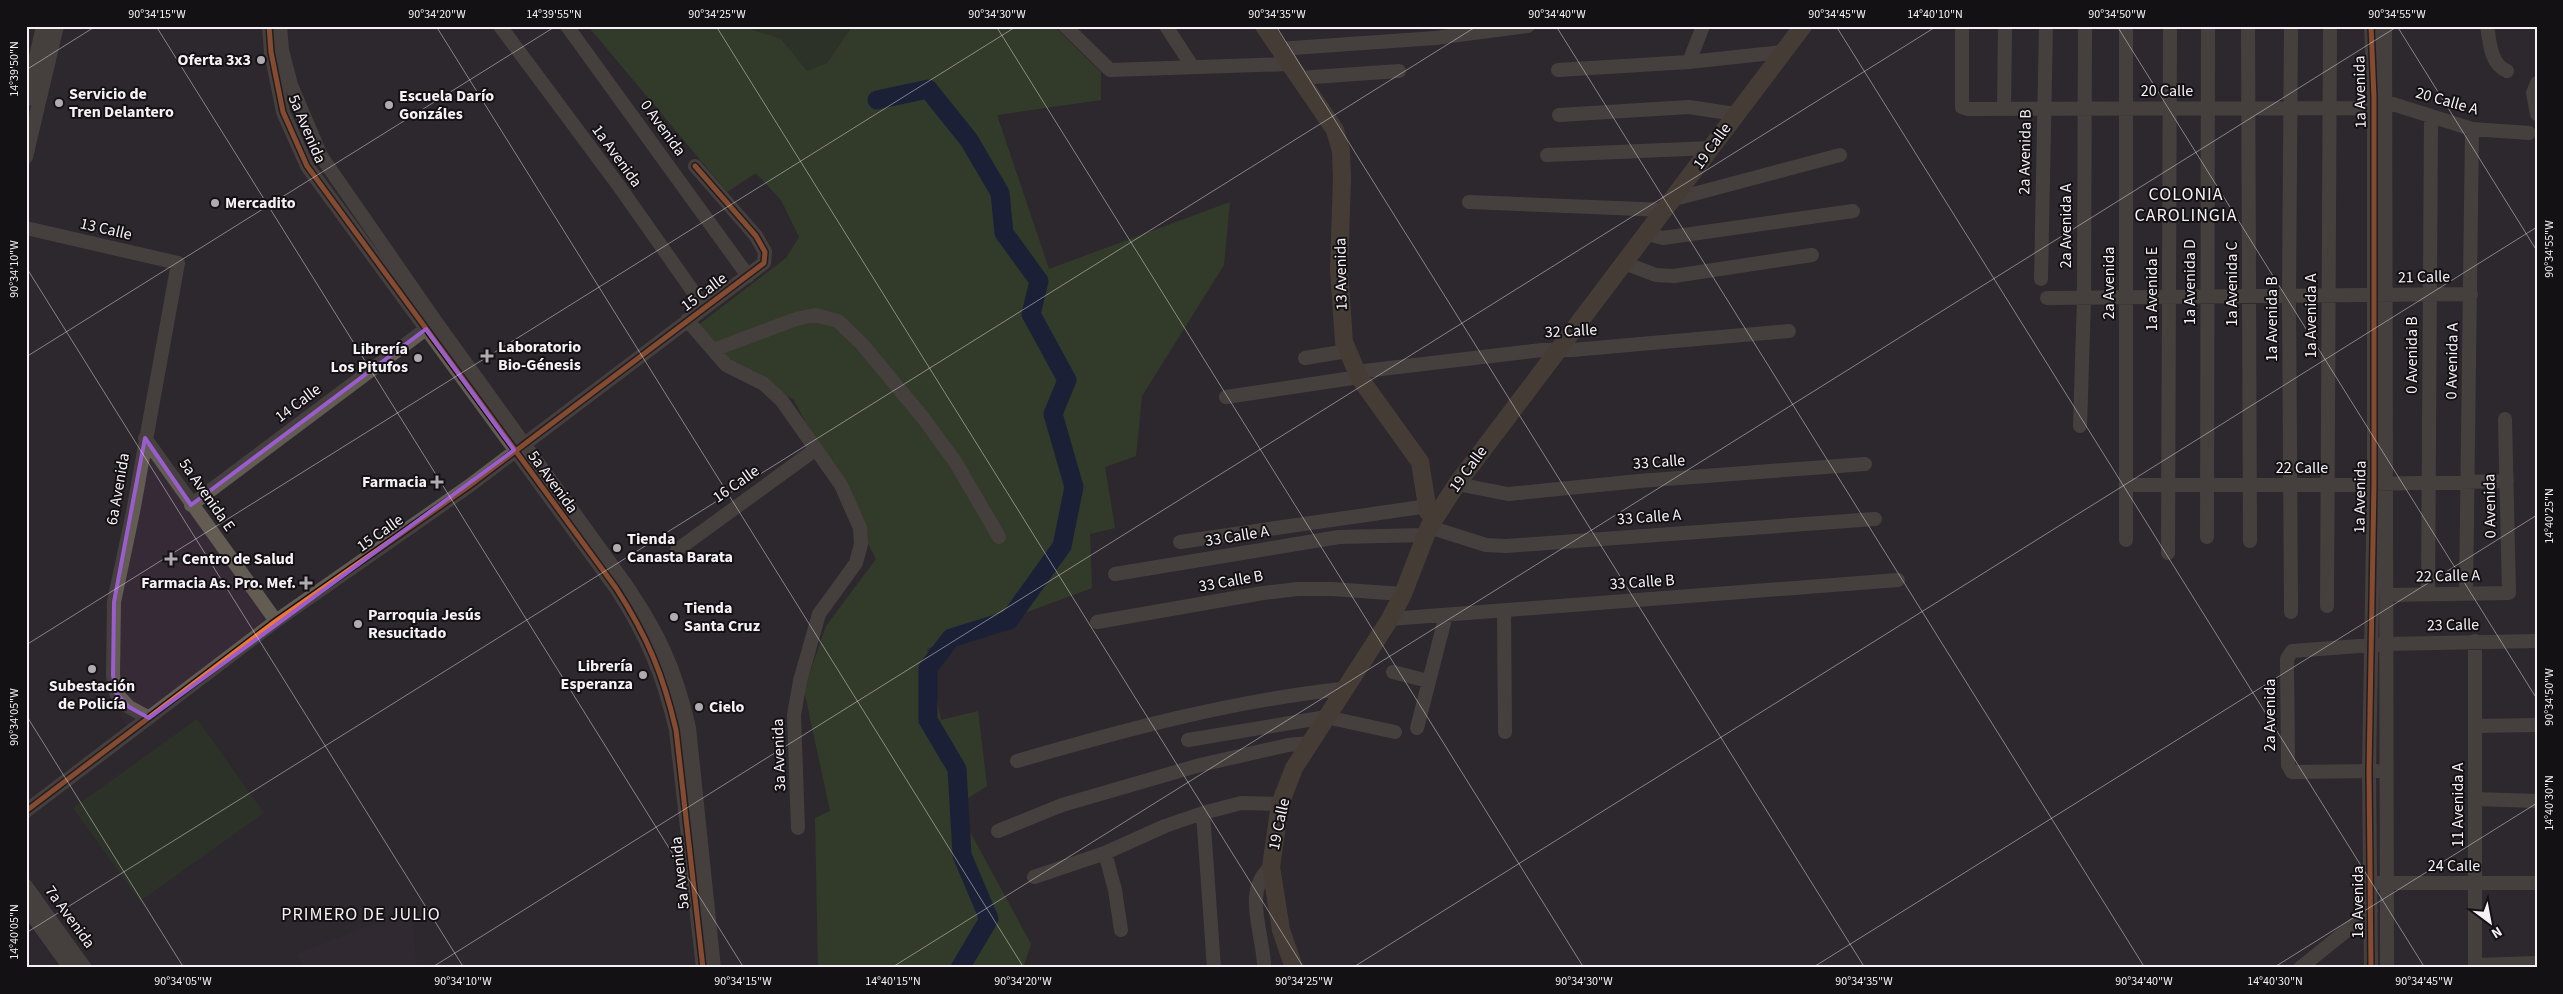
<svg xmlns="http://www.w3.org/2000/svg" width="2563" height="994" font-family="'Source Sans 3',sans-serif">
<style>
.built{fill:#352a35}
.green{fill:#2c3e20}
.forest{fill:#385325}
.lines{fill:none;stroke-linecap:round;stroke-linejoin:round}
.river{stroke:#071841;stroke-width:19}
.minor{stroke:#635c52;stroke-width:14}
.major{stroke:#625642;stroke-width:18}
.cycleway-casing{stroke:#141114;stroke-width:8}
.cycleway{stroke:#f07635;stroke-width:5}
.marked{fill:none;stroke:#9a5dcd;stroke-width:4;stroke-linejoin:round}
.ticks{fill:none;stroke:#f6f1f6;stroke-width:1;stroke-opacity:0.45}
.poi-dot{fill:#b0abb0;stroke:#141114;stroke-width:2}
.labels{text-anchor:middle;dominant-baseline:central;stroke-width:4;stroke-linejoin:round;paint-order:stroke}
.poi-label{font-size:16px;font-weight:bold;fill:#f6f1f6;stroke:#141114;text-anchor:start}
.street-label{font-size:16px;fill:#f6f1f6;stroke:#141114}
.neighbourhood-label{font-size:18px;letter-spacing:1px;fill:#f6f1f6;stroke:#141114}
.neatline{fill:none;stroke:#f6f1f6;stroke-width:2}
.ticks-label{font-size:12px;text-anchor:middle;fill:#f6f1f6}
</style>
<rect width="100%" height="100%" fill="#2d282d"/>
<path class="built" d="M146 440 269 620 127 729 106 683 107 611Z
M411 910 417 968H305L295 954Z"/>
<path class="green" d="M741 26H855L851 28 827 63 807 72 781 39Z
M197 719 264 813 140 901 73 808Z"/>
<path class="forest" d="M588 26H741L781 39 807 71 827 63 851 28 855 26H1054L1101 72V100L997 115 1049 269 1230 202 1224 265 1142 396 1136 456 1105 467 1115 528 1090 534 1092 588 927 649 941 720 978 711 987 786 956 806 1031 944 1023 968H818L815 818 830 811 804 690 826 626 876 559 794 400 728 360 697 326 786 258 799 237 781 200 756 173 727 192Z"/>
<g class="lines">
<path class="river" d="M877 100 928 89 969 140 1000 193 1004 233 1039 281 1031 314 1067 380 1053 414 1074 487 1062 546 1009 620 951 638 928 668V720L957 769 962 855 989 919 960 968"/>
<path class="minor" d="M269 26 271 52 283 112 307 166 616 588C647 636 663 674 676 730L703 968
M280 26 282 50 291 85 321 156 436 322 624 582C658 632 676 669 689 728L714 968
M500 26 619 186 704 307
M567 26 748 276
M1065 26 1110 70 1289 64
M1166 26 1192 66
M1962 26V107L1968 109 2373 108
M2126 26V540
M2248 26 2250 541
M2291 26 2289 296 2291 612
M2385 26 2387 968
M2487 26C2490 42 2490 64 2507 71
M1279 49 1435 38 1528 26
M1689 62 1703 26
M1558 70 1689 62 1783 52
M1299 78 1399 71
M2537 83 2533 93 2537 114
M2377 99 2472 129 2529 133
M26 100 43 26
M2004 108 2005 26
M1559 115 1689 107 1735 114
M1547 155 1711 148
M26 157 57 26
M1671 200 1840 155
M1469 202 1665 210
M26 228 178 263 133 512 114 602 113 675 116 693 129 707 149 718
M1647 234 1663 238 1853 211
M1624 263 1656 275 1674 276 1812 255
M2041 279 2046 26
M2047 298 2471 294
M687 320 726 365 764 384 782 401 841 485 860 528 861 544 856 563 819 614 800 681 794 715 798 828
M713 350 796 319 815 315 838 321 862 344 924 419 956 463 999 537
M1305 358 1347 351
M1356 372 1542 350H1572L1789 331
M1226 397 1359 377
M2080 426 2084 298 2085 26
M145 438 276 621
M1457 484 1508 494 1639 481 1865 464
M2126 485H2328L2507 481
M191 505 426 329
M1429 527 1486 545 1506 546 1875 519
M2207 537 2208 26
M1180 542 1428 506
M677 550 816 449
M2168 553 2170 26
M1115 574 1339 537 1425 535
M2466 593 2472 129
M2428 594 2431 117
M2387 595 2509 593 2505 419
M2327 606 2330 26
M1504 611 1505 732
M1390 619 1898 580
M1097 622 1263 593 1298 589H1332L1403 594
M2475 641V968
M1393 672 1428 681
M2475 726 2537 725
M1417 728 1446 615
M1188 740 1326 717 1395 732
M1017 761C1124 730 1230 701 1342 689
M2377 771 2292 772 2288 765 2287 659 2292 651 2386 644 2537 641
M2475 799 2537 801
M26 811 276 621 469 486 764 263 765 252 756 236 695 166
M1203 813 1214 968
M998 831 1062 805 1200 765 1288 745 1311 743
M1105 853 1115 890 1121 930
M1034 877 1105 853 1165 826 1203 813 1241 803 1280 804
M2378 883H2537
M26 886 85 968
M26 907 70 968
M2475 965 2537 963
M1264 968C1265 938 1241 890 1271 867
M2300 968 2371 911
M2371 968 2369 771 2374 484V98L2371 26"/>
<path class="major" d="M1264 26 1335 130 1341 151 1342 179 1339 270 1344 342 1359 377 1420 462 1428 512 1434 519
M1294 968 1281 930 1271 867 1280 804 1294 768 1390 619 1403 594 1429 527 1457 484 1803 26"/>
<g class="cycleway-casing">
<path id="cycleway" d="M269 26 271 52 283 112 307 166 616 588C647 636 663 674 676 730L703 968
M26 811 276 621 469 486 764 263 765 252 756 236 695 166
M2371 968 2369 771 2374 484V98L2371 26"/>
</g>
<use href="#cycleway" class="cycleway"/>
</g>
<path d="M0 0H2563V994H0ZM426 329 514 450 149 718 129 707 116 693 113 675 114 602 145 438 191 505Z" fill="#2d282d" fill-opacity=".55" fill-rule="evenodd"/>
<path class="marked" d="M426 329 514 450 149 718 129 707 116 693 113 675 114 602 145 438 191 505Z"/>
<path class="ticks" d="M156 26 744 968M436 26 1024 968M716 26 1304 968M996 26 1584 968M1276 26 1865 968M1556 26 2145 968M1836 26 2425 968M2117 26 2537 699M2397 26 2537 251M26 70 96 26M26 267 464 968M26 357 556 26M26 645 1017 26M26 715 184 968M26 933 1477 26M431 968 1937 26M891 968 2398 26M1352 968 2537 227M1812 968 2537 515M2273 968 2537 803"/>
<g class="poi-dot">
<circle cx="261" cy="60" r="5"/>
<circle cx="59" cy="103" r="5"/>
<circle cx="389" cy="105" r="5"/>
<circle cx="215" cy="203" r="5"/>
<path d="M484.5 348.5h5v5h5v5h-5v5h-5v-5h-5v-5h5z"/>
<circle cx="418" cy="358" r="5"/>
<path d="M434.5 474.5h5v5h5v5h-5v5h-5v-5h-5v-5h5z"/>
<circle cx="617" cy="548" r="5"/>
<path d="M168.5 551.5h5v5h5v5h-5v5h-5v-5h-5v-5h5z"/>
<path d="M303.5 575.5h5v5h5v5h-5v5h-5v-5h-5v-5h5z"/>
<circle cx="674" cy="617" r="5"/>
<circle cx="358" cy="624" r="5"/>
<circle cx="92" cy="669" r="5"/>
<circle cx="643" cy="675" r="5"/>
<circle cx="699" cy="707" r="5"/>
</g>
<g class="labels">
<g class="poi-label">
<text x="251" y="60" text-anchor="end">Oferta 3x3</text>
<text x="69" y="94">Servicio de<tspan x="69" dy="18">Tren Delantero</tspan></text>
<text x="399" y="96">Escuela Darío<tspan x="399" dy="18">Gonzáles</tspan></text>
<text x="225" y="203">Mercadito</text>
<text x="498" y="347">Laboratorio<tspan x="498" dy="18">Bio-Génesis</tspan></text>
<text x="408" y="349" text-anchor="end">Librería<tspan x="408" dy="18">Los Pitufos</tspan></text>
<text x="427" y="482" text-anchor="end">Farmacia</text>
<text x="627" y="539">Tienda<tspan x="627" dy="18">Canasta Barata</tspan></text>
<text x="182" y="559">Centro de Salud</text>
<text x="296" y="583" text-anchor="end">Farmacia As. Pro. Mef.</text>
<text x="684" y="608">Tienda<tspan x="684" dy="18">Santa Cruz</tspan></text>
<text x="368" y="615">Parroquia Jesús<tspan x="368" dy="18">Resucitado</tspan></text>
<text x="633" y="666" text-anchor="end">Librería<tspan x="633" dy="18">Esperanza</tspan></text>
<text x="92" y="686" text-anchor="middle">Subestación<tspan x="92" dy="18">de Policía</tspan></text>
<text x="709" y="707">Cielo</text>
</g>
<g class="street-label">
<text x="2167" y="91">20 Calle</text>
<text transform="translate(2360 92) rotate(-91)">1a Avenida</text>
<text transform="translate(2447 101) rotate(16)">20 Calle A</text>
<text transform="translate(663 128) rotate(54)">0 Avenida</text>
<text transform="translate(307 129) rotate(67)">5a Avenida</text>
<text transform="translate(1712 146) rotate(-54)">19 Calle</text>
<text transform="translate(2025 152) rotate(-89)">2a Avenida B</text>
<text transform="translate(617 156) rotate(54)">1a Avenida</text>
<text transform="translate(2066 226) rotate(-90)">2a Avenida A</text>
<text transform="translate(106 229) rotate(13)">13 Calle</text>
<text transform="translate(1341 274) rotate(-91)">13 Avenida</text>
<text transform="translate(2424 277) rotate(-1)">21 Calle</text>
<text transform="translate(2190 282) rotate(-90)">1a Avenida D</text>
<text transform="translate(2109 283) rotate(-90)">2a Avenida</text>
<text transform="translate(2232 284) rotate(-90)">1a Avenida C</text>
<text transform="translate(2152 289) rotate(-90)">1a Avenida E</text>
<text transform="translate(704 292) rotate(-37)">15 Calle</text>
<text transform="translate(2311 316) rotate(-90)">1a Avenida A</text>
<text transform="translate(2272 319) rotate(-90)">1a Avenida B</text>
<text transform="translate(1571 331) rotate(-3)">32 Calle</text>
<text transform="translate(2412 355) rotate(-90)">0 Avenida B</text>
<text transform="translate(2452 361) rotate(-89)">0 Avenida A</text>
<text transform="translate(298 403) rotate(-37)">14 Calle</text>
<text transform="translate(1659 462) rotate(-4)">33 Calle</text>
<text x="2302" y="468">22 Calle</text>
<text transform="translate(1468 469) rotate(-54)">19 Calle</text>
<text transform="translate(553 482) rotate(54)">5a Avenida</text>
<text transform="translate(736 484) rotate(-35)">16 Calle</text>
<text transform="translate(118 489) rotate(-80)">6a Avenida</text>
<text transform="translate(207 495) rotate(55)">5a Avenida E</text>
<text transform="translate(2360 497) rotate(-89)">1a Avenida</text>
<text transform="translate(2490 506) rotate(-91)">0 Avenida</text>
<text transform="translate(1649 517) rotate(-4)">33 Calle A</text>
<text transform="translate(380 533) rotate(-35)">15 Calle</text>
<text transform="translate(1237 536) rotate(-9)">33 Calle A</text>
<text transform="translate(2448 576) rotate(-1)">22 Calle A</text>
<text transform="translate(1231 581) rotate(-10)">33 Calle B</text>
<text transform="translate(1642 582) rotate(-4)">33 Calle B</text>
<text transform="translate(2453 625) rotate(-1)">23 Calle</text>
<text transform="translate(2270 715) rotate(-90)">2a Avenida</text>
<text transform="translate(779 755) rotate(-92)">3a Avenida</text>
<text transform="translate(2458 805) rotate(-90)">11 Avenida A</text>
<text transform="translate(1279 824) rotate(-78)">19 Calle</text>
<text x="2454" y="866">24 Calle</text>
<text transform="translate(680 873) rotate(-96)">5a Avenida</text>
<text transform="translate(2358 902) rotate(-90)">1a Avenida</text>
<text transform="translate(70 917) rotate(54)">7a Avenida</text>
</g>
<g class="neighbourhood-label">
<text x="2186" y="194">COLONIA<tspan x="2186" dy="21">CAROLINGIA</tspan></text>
<text x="361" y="914">PRIMERO DE JULIO</text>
</g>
</g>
<rect width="2563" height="994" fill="none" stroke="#141114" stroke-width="55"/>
<g transform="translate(2490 922) rotate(148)" stroke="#141114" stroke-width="4" paint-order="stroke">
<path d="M0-4L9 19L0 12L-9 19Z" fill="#f6f1f6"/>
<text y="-8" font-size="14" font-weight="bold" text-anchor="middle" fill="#f6f1f6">N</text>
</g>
<rect x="28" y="28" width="2508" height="938" class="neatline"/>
<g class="ticks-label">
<text x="157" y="18">90°34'15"W</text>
<text x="437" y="18">90°34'20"W</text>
<text x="554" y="18">14°39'55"N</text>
<text x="717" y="18">90°34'25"W</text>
<text x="997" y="18">90°34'30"W</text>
<text x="1277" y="18">90°34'35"W</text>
<text x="1557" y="18">90°34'40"W</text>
<text x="1837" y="18">90°34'45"W</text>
<text x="1935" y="18">14°40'10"N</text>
<text x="2117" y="18">90°34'50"W</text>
<text x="2397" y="18">90°34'55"W</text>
<text transform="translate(14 69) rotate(-90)" y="4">14°39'50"N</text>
<text transform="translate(2549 249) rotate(-90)" y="4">90°34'55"W</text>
<text transform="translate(14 269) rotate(-90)" y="4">90°34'10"W</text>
<text transform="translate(2549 516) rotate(-90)" y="4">14°40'25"N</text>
<text transform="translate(2549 697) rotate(-90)" y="4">90°34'50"W</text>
<text transform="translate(14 717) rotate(-90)" y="4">90°34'05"W</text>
<text transform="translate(2549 803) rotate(-90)" y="4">14°40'30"N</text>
<text transform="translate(14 932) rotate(-90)" y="4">14°40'05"N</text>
<text x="183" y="985">90°34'05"W</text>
<text x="463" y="985">90°34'10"W</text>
<text x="743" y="985">90°34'15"W</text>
<text x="893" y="985">14°40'15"N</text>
<text x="1023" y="985">90°34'20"W</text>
<text x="1304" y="985">90°34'25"W</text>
<text x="1584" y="985">90°34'30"W</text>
<text x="1864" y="985">90°34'35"W</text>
<text x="2144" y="985">90°34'40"W</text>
<text x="2275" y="985">14°40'30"N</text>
<text x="2424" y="985">90°34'45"W</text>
</g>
</svg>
